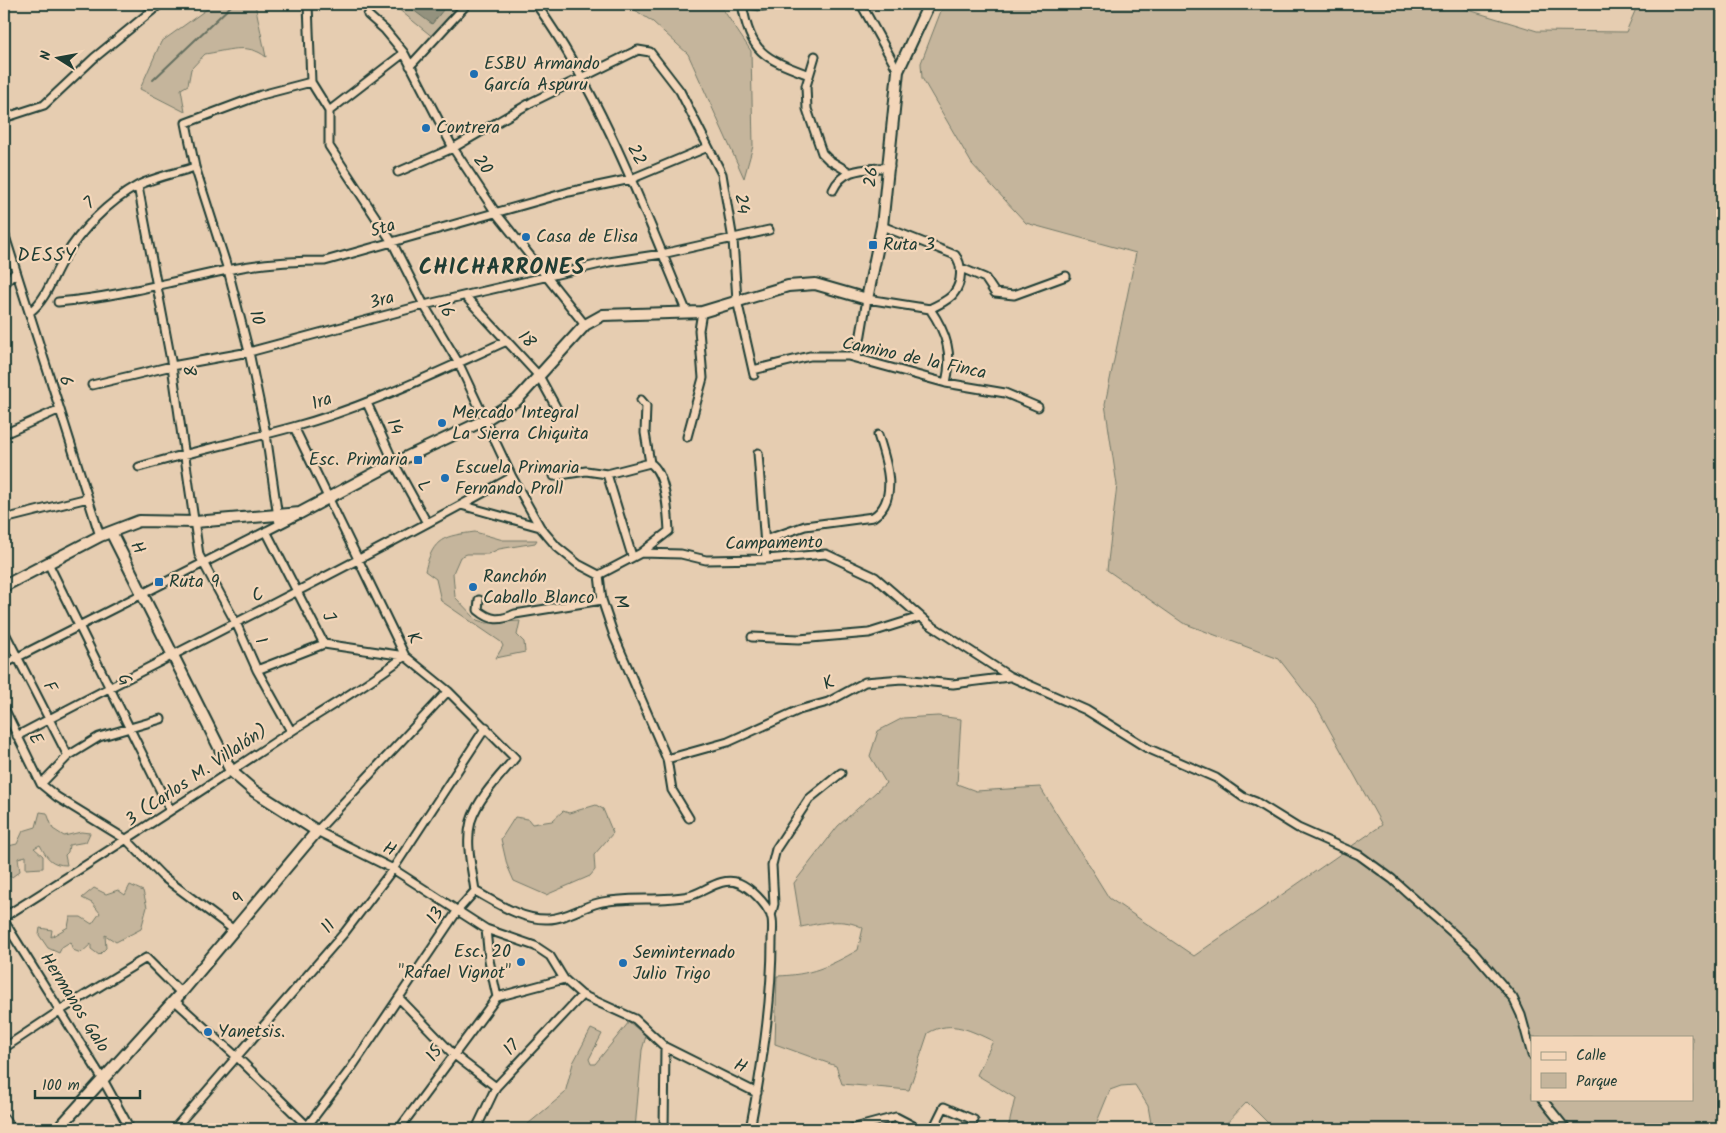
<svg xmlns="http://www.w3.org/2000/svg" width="1726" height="1133" font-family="Kalam,sans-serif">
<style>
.green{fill:#c5b59c;stroke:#727968;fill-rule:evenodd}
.water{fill:#94927e;stroke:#657060}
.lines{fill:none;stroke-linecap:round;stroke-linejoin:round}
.stream{stroke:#657060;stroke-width:2}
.street-casing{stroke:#1f3d34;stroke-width:11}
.secondary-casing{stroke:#1f3d34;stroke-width:14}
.street{stroke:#f3d6b9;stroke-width:7}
.secondary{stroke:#f3d6b9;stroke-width:10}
.poi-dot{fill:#1f6fb2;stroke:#f3d6b9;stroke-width:2}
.labels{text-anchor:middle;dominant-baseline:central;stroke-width:4.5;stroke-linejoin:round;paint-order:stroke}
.poi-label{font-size:18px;fill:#1f3d34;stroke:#f3d6b9;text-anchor:start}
.street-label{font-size:18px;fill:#1f3d34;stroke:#f3d6b9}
.neighbourhood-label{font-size:19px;letter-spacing:1px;fill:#1f3d34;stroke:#f3d6b9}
.district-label{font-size:22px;font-weight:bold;letter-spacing:1px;fill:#1f3d34;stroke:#f3d6b9}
</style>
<rect width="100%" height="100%" fill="#e6cdb1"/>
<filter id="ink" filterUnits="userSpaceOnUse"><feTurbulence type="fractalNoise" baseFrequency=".02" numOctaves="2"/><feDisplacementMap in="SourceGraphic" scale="10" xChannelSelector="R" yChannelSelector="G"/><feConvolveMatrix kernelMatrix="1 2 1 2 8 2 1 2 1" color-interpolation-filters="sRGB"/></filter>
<g filter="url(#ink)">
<path class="green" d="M214 4H255L266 57C248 42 226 51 205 54L191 69 188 85 181 89 185 112 140 89 161 42Z
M392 4H461L434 38Z
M626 4 720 5 751 51 753 146 744 178 688 54 653 22Z
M950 4H1449L1537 31 1626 32 1638 4H1722V1129H1274L1247 1102 1221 1129H1152L1148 1106 1135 1085 1121 1086 1110 1090 1094 1129H1008L1015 1098 977 1075 993 1041C971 1031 952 1019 928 1033L909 1090 842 1084 836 1066 775 1044 777 976C811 975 828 967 858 950L863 928C844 917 821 923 801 927L794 883 838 826 886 783 870 756 878 731 903 718 938 716 961 719 957 784 976 791 1040 787 1109 898 1194 956 1382 825 1318 709 1279 659 1183 623 1107 570 1117 485 1105 404 1136 253 1026 223 972 164 922 78 921 63 941 11ZM1532 1037H1692V1099H1532Z
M475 532 503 540H537L535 543 499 549 488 554H467L460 557 453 573 455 597 477 620 486 623 520 621 517 635 524 642 525 652 496 658 503 646 501 642 441 601 436 579 425 571C433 537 445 536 475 532Z
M596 805 603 809 613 833 594 855 595 870 590 876 546 895 514 881 507 865 501 839 515 817 528 819 532 824 552 821 563 811 569 813Z
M40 812 47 813 53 829 64 836 81 832 90 833 86 842 69 845 68 852 65 855 67 865C51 865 47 858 40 845L34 848 43 856V868L26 869V856L18 858 20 871 12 877 4 875V857L6 854 4 853V847L17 844 23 831 36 827Z
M130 885 143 891 147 907 141 929 116 942 105 935 106 948 99 955 91 949V944L81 953 73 950 70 942 62 947 59 953 48 948 39 935 40 928 52 930 51 937 68 927 70 917H81L92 924 100 913 92 903 82 898 94 888 106 894 118 890 125 895Z
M629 1022 646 1036 642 1050 635 1129H522L565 1093 573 1063 591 1029 602 1034 589 1059 591 1064H595Z"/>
<path class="water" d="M405 4H446L447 5 432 24Z"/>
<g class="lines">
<path class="stream" d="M153 80 233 4"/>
<g class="street-casing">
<path id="street" d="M308 4 311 82 329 111
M536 4C600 93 645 212 687 313
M742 4C751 54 764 58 809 75
M742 4 762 6 780 4
M861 4 898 71
M368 15 385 30 404 53 453 148 496 213 585 325
M815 56 806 86 807 109 822 153 829 160 849 172
M410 66 467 4
M329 111V146L392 242 424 305 458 362 512 477 540 527 557 547 578 564 599 575
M329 111 404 53
M4 118 44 105 94 58 160 4
M398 172 453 148 532 102 638 50 650 52 680 91 722 174 733 240 737 300 754 375
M138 186 172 366 199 555 237 625 257 670 291 731
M833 190C844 166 866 170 890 167
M4 233 100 536
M961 268 985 278 995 293 1014 295 1066 276
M4 284 15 273
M466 297 539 376 557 409
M58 302C116 297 170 282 227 270 259 263 292 261 325 261L569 192 631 179 708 147
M930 309C947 334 953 354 946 383
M30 312C48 298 52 276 64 258 81 230 108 202 137 186 154 177 177 173 195 167
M857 358 867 299 930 309C937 305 950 300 954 293 962 283 963 265 955 255L882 226
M753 370 810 356H848L946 383 1005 393 1038 407
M92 385 172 366 249 352 424 305 609 262 662 254 769 230
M641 400 646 406 645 433 650 463
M367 403 394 463 427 523
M294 427 405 656 448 691 515 758C500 776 478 798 471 821 465 844 472 868 475 891L458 910 352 1067 305 1129
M4 434 58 410
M687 437 703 378 699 330 702 312
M758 453 766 559
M139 467C190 452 242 441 293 427 367 407 437 372 507 341
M607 474 632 556
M554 476 586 471 607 474 650 463
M461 505 540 527
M4 519 88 498
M279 524 266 434 249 352 228 270 195 167 186 123 261 95 311 82
M266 531 324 644 405 656
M765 540 805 526 873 517C900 500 886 460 878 435
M641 553 669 531C668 513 666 473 650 463
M48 563 170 810
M599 575 641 553 681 554 706 560 766 559 826 554 875 577 929 624 1009 676 1086 710 1147 748 1216 778 1243 797 1256 802 1298 828 1359 855 1392 879 1473 951 1503 986 1513 998 1521 1015 1532 1055
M599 575 602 600 614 636 667 759 672 790 689 818
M479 600 478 610C491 621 500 621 515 614L602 600
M4 631 68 756
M752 637 799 639 869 633 920 617
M4 664 298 515
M257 670 324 644
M448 691 317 831 393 869 486 929 535 946 550 956 564 979 582 995 635 1019 665 1047 757 1093
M4 708 41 784 57 797 127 840 162 876 234 930
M17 736C181 649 349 568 512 477
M667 759 728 742 799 710 828 702 865 682 902 679 953 684 1009 677
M41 784 68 756 99 737 161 719
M475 891C497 903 521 920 548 919 565 919 582 907 598 903 628 896 660 902 689 896 705 892 721 876 739 883 751 888 765 903 771 915 774 922 772 933 772 941 772 1003 762 1068 750 1129
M771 916 774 904 772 865 776 849 809 799 841 773
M4 917C98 858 192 797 284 736 325 709 366 686 405 656
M4 921 102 1078 130 1129
M486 929 489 960 497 997 564 979
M399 998 453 1054 496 1087
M174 1000 236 1056 310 1129
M4 1048 61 1010 146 958 181 993
M1542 1099 1566 1129
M4 1118 12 1129
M174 1129 345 932 393 869 486 727
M399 1129 497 997
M476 1129 496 1087 582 995
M664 1129 665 1047
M851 1129 896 1117 919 1129
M933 1129 944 1107 974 1120 969 1129"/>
</g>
<g class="secondary-casing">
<path id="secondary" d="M4 586 100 536 139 521 195 522 300 513 394 463 485 420 517 400 585 325 603 315 702 312 788 286 815 284 867 299 882 226 898 71 929 4
M58 1129 181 993 317 831 254 791 231 771 111 532"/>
</g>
<use href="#street" class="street"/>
<use href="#secondary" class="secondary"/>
</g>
</g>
<g class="poi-dot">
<circle cx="474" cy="74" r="5"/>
<circle cx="426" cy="128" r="5"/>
<circle cx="526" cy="237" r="5"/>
<rect x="868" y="240" width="10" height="10" rx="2.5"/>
<circle cx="442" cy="423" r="5"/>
<rect x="413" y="455" width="10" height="10" rx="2.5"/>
<circle cx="445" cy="478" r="5"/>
<rect x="154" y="577" width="10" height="10" rx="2.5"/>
<circle cx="473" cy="587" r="5"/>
<circle cx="521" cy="962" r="5"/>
<circle cx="623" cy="963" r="5"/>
<circle cx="208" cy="1032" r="5"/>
</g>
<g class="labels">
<g class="poi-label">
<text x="484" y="64">ESBU Armando<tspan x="484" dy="21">García Aspuru</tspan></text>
<text x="436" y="128">Contrera</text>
<text x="536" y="237">Casa de Elisa</text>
<text x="883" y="245">Ruta 3</text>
<text x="452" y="413">Mercado Integral<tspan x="452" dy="21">La Sierra Chiquita</tspan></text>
<text x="408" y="460" text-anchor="end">Esc. Primaria</text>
<text x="455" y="468">Escuela Primaria<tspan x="455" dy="21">Fernando Proll</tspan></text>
<text x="483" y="577">Ranchón<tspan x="483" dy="21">Caballo Blanco</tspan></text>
<text x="169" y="582">Ruta 9</text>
<text x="511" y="952" text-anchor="end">Esc. 20<tspan x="511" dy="21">"Rafael Vignot"</tspan></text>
<text x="633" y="953">Seminternado<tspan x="633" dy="21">Julio Trigo</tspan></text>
<text x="218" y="1032">Yanetsis.</text>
</g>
<g class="street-label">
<text transform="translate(636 155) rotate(64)">22</text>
<text transform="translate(482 165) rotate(56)">20</text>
<text transform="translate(872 177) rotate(-83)">26</text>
<text transform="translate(90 204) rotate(-41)">7</text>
<text transform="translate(741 204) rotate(81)">24</text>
<text transform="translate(383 229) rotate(-17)">5ta</text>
<text transform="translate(382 301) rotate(-15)">3ra</text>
<text transform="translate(445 310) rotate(60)">16</text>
<text transform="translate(256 318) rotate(75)">10</text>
<text transform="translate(526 340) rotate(48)">18</text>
<text transform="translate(914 359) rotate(12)">Camino de la Finca</text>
<text transform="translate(188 371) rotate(81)">8</text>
<text transform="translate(65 381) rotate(74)">6</text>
<text transform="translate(322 402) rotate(-19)">1ra</text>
<text transform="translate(394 427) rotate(67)">14</text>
<text transform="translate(423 486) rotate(61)">L</text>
<text transform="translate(774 544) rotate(-1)">Campamento</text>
<text transform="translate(137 548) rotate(63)">H</text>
<text transform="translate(258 596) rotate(-28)">C</text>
<text transform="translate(620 602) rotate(75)">M</text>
<text transform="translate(328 617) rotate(63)">J</text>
<text transform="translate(413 638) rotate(62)">K</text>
<text transform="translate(260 641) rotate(66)">I</text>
<text transform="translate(124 680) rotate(64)">G</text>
<text transform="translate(829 684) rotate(-25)">K</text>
<text transform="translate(49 687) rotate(62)">F</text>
<text transform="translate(35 739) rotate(63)">E</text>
<text transform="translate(197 776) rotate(-34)">3 (Carlos M. Villalón)</text>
<text transform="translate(389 850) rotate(25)">H</text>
<text transform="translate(239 899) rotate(-50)">9</text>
<text transform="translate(436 916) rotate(-56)">13</text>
<text transform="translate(329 927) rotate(-50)">11</text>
<text transform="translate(74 1003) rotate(58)">Hermanos Galo</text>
<text transform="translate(512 1048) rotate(-47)">17</text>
<text transform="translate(435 1054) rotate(-55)">15</text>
<text transform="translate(740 1067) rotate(25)">H</text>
</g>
<g class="neighbourhood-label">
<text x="47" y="256">DESSY</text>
</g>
<g class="district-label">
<text x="502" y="268">CHICHARRONES</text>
</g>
</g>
<rect width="1726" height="1133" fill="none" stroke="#f3d6b9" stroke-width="20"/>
<rect x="10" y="10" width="1706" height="1113" fill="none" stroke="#1f3d34" stroke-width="2" filter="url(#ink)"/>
<rect x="1531" y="1036" width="162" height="65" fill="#f3d6b9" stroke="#9e9984"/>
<rect x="1541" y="1052" width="25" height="8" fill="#f3d6b9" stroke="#9e9984"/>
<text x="1576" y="1060" font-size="15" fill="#1f3d34">Calle</text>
<rect x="1541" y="1073" width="25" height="15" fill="#c5b59c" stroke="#9e9984"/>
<text x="1576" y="1086" font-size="15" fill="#1f3d34">Parque</text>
<g transform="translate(58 58) rotate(281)" stroke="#f3d6b9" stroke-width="4" paint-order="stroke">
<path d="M0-4L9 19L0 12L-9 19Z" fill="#1f3d34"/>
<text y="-8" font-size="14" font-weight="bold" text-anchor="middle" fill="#1f3d34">N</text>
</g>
<path d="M35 1090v8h105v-8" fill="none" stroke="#1f3d34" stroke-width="2.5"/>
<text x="42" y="1090" font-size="15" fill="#1f3d34" stroke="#f3d6b9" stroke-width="4" paint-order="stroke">100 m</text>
</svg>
